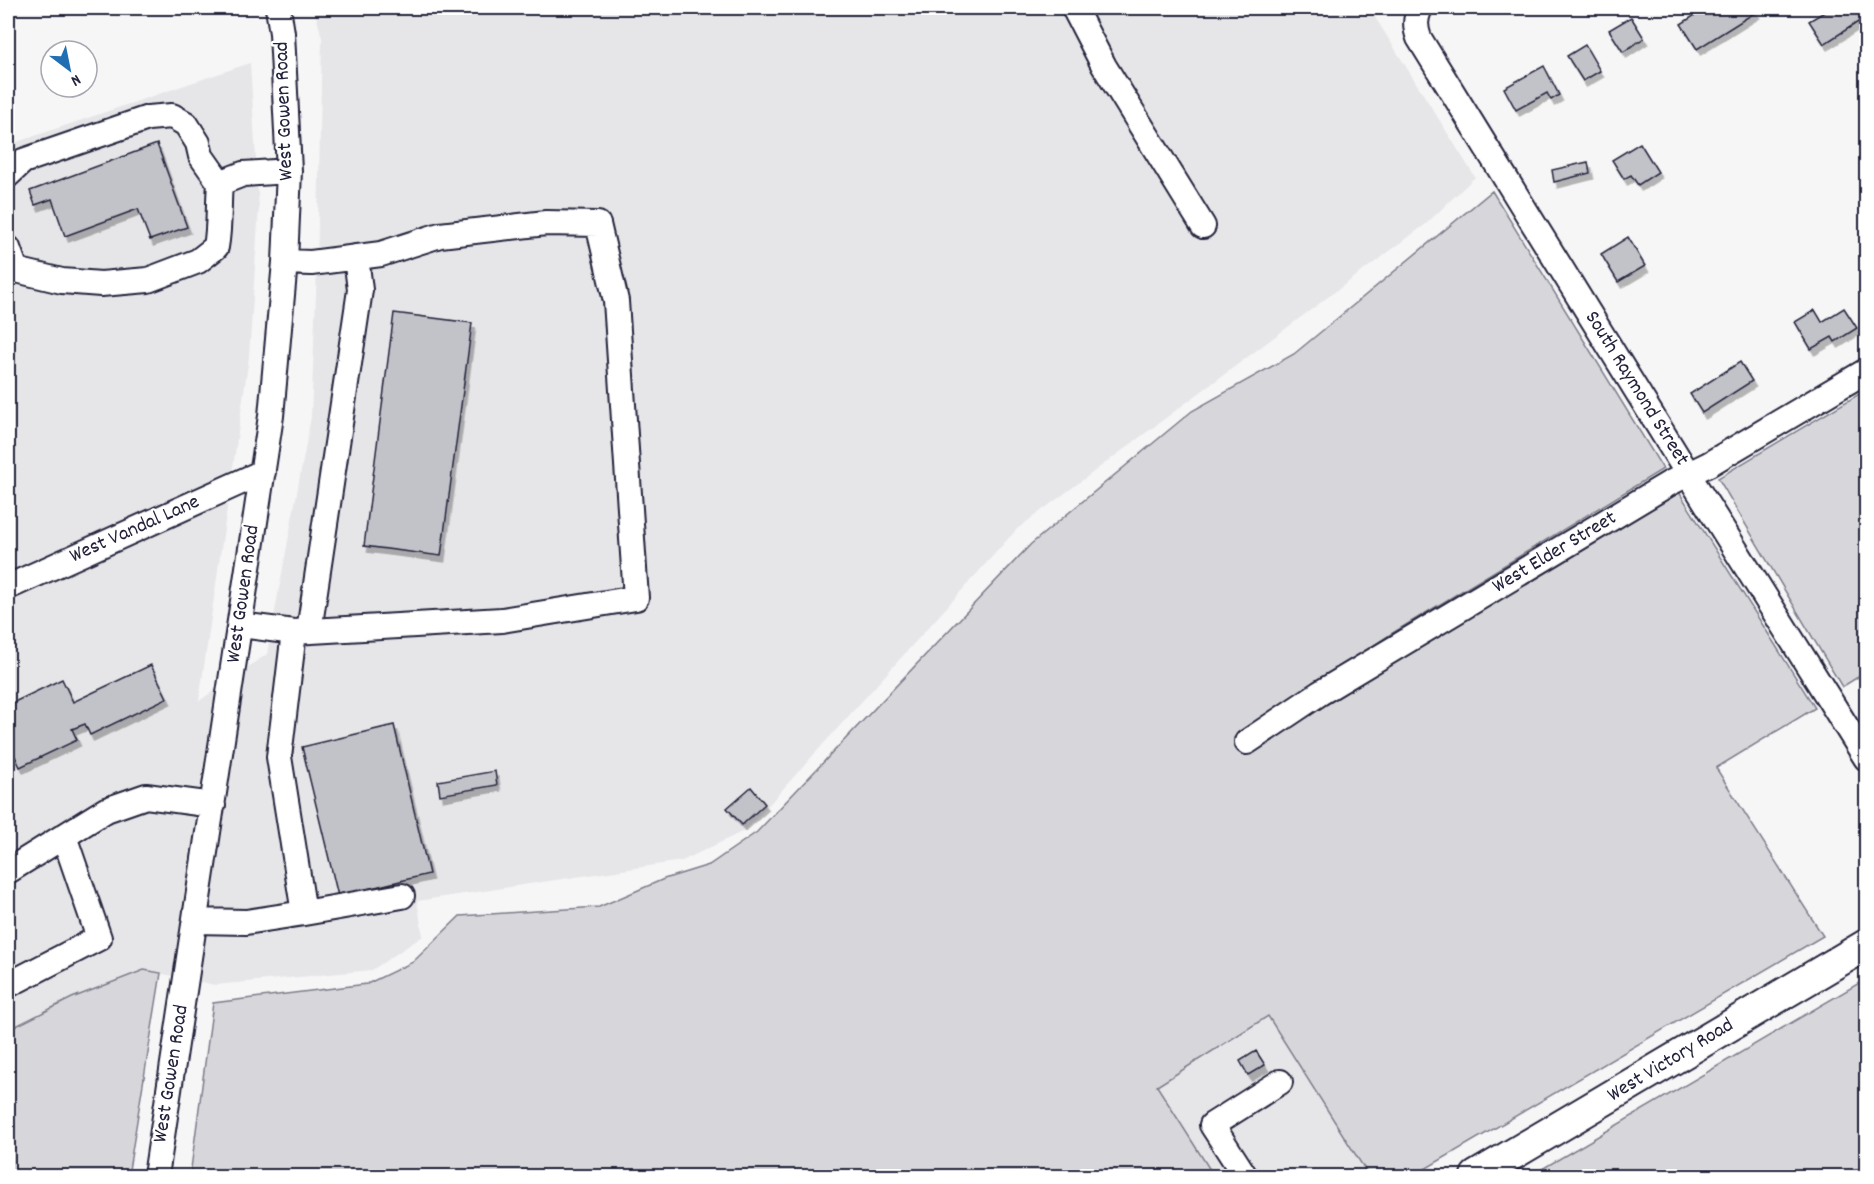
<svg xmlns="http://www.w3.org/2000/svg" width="1874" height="1184" font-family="Dekko,sans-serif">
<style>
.built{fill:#e6e6e9}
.green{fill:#d7d7db;stroke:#7c7c8b;stroke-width:1.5}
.building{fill:#c2c2c9;stroke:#22223b;stroke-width:1.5;filter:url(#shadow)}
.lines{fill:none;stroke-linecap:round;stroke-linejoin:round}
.minor-casing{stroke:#22223b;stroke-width:28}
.major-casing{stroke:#22223b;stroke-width:34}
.minor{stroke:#fff;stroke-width:24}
.major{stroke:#fff;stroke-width:30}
.labels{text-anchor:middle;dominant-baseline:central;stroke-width:4.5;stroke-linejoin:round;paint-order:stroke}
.street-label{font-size:21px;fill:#22223b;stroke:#fff}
</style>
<defs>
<filter id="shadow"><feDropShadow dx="3.5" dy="6" stdDeviation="0" flood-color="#0004"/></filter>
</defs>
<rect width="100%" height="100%" fill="#f6f6f7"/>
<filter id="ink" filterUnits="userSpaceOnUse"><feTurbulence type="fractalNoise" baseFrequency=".0167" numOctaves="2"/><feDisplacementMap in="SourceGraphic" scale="12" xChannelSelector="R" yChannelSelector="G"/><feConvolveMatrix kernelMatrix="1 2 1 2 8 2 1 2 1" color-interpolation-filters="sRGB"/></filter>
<g filter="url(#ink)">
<path class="built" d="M314 8H1372L1370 9 1475 177 1426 224 1017 529 746 830 682 861 417 901 423 936 372 970 215 985 144 970 72 998 8 1030V145L250 63 259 208 249 357 199 701 267 654 311 417 317 269 322 38Z
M1268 1016 1369 1176H1214L1156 1086Z"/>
<path class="green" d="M1492 191 1663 469 1391 634 1234 738 1247 754 1405 656 1679 492 1815 708 1716 768 1823 936 1413 1176H1369L1268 1016 1157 1086 1214 1176H190L213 1003 367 984 413 962 460 916 599 907 664 879 709 865 757 832 1031 544 1192 411 1294 354Z
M1866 390V672L1842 687 1718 478Z
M144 970 161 973 128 1176H8V1030L72 998Z
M1866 979V1176H1530Z"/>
<path class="building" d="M1706 8H1753L1756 12 1697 49 1681 24Z
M1831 8H1866V17L1824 44 1809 21Z
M1631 17 1644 38 1623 52 1609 30Z
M1585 45 1600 71 1583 81 1567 56Z
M1544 66 1559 95 1551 100 1547 93 1516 110 1504 88Z
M1640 143 1658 172 1638 185 1631 175 1624 179 1612 160Z
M157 144 187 227 150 240 138 209 65 236 52 199 35 205 30 191Z
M1588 162 1590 173 1554 182 1552 170Z
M1628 237 1645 266 1618 282 1601 254Z
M1844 308 1857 328 1835 342 1832 337 1811 349 1795 322 1815 310 1822 322Z
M394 313 472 323 441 556 364 546Z
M1740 362 1752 381 1702 413 1690 394Z
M151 665 167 698 90 735 85 724 72 729 77 740 20 767 8 741V705L62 679 73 702Z
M1866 683V699L1860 688Z
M394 725 429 874 338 896 302 747Z
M495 771 497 785 440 795 438 781Z
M751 787 765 804 742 825 727 808Z
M1256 1051 1265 1065 1248 1075 1240 1061Z"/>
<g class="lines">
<g class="minor-casing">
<path id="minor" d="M1074 8 1104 66 1203 226
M1420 8C1415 19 1415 27 1419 38L1688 474 1866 758
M8 175 23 161 148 118 172 116 186 124 198 143 201 156 220 183C218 205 220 225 216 247L198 261 148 280 101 284 62 281 16 270 8 248
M220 183 243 174 289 171
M285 262 311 263 381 254 440 235 546 223 598 224 616 301 636 598 502 620 294 632
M8 587 263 472
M309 631 360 290 356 257
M1247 742 1320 693 1670 483 1709 464 1866 371
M8 871 106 810 146 796 213 805
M304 913 402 896
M195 921 246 922 304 913 279 757 294 632 240 625
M8 985 99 938 64 836
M156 1176 271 416 285 262 289 171 282 33 278 8
M1245 1176 1212 1125 1280 1082"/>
</g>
<g class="major-casing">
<path id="major" d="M1476 1176 1866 945"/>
</g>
<use href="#minor" class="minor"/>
<use href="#major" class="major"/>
</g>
</g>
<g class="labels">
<g class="street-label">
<text transform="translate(285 111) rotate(-92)">West Gowen Road</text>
<text transform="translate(1636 389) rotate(58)">South Raymond Street</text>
<text transform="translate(135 530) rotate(-24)">West Vandal Lane</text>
<text transform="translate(1555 553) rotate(-31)">West Elder Street</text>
<text transform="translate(244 594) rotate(-82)">West Gowen Road</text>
<text transform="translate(1671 1061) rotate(-31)">West Victory Road</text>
<text transform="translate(172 1074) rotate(-81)">West Gowen Road</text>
</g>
</g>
<rect width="1874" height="1184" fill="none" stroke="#fff" stroke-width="30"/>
<rect x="15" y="15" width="1844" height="1154" fill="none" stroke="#22223b" stroke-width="2" filter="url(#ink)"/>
<g transform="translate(69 69) rotate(148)"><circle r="28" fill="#ffffff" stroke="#a7a7b1" stroke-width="1.5"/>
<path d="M0-4.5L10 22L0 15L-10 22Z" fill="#1f6fb2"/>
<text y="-9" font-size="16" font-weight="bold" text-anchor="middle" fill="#22223b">N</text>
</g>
</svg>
